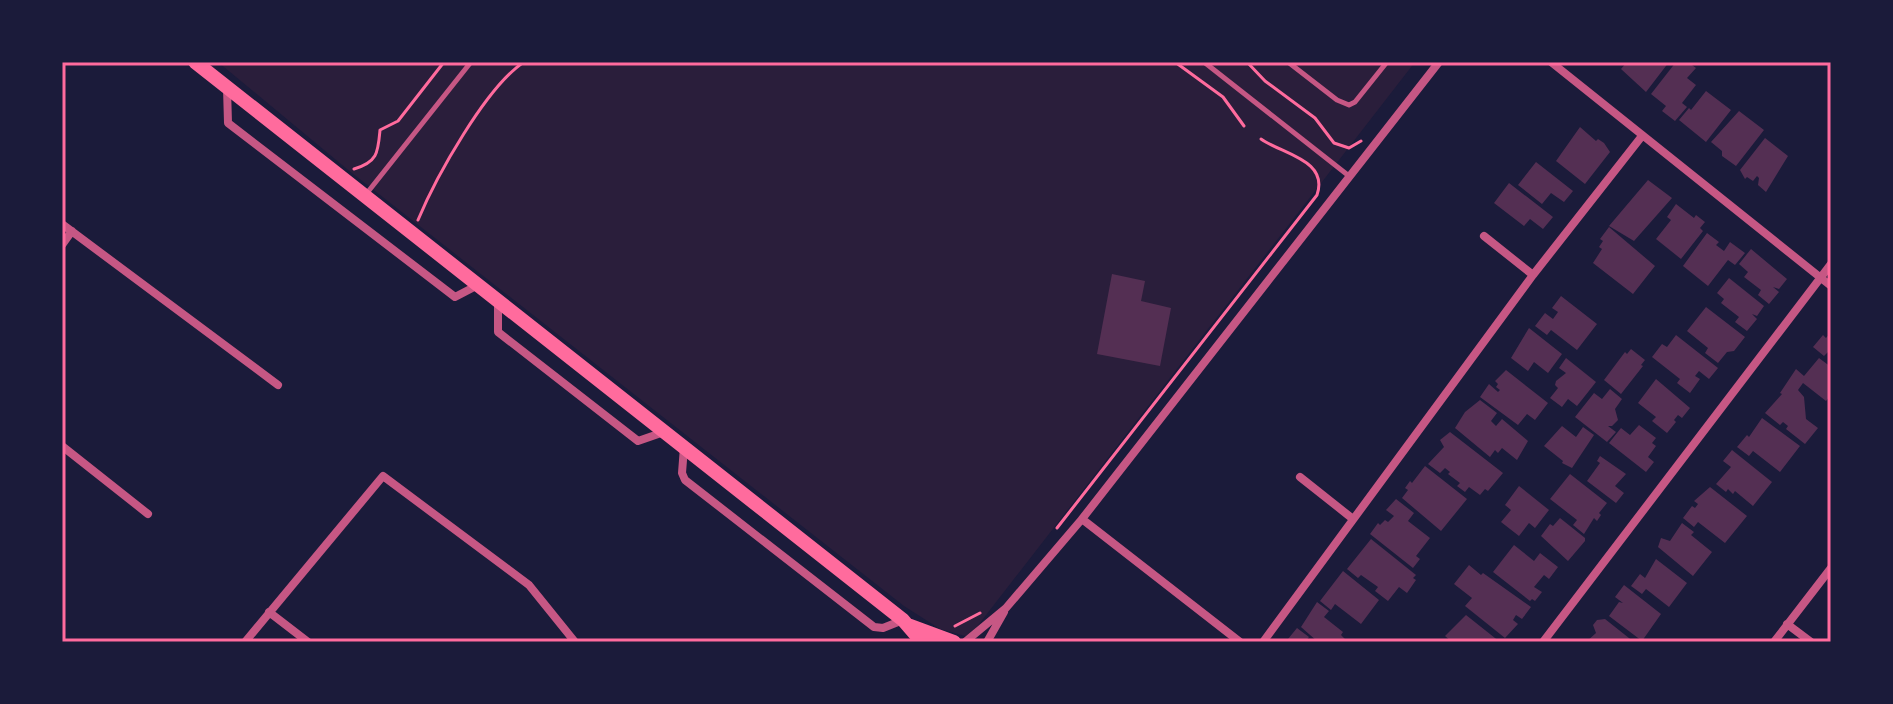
<svg xmlns="http://www.w3.org/2000/svg" width="1893" height="704" font-family="Mulish,sans-serif">
<style>
.green{fill:#2a1e3b}
.building{fill:#542f53}
.lines{fill:none;stroke-linecap:round;stroke-linejoin:round}
.path{stroke:#ff6b9d;stroke-width:3}
.service{stroke:#c65784;stroke-width:5}
.minor{stroke:#c65784;stroke-width:8}
.secondary{stroke:#ff6b9d;stroke-width:14}
.neatline{fill:none;stroke:#ff6b9d;stroke-width:3}
</style>
<rect width="100%" height="100%" fill="#1b1b3a"/>
<path class="green" d="M218 62H1415L969 637 940 629 904 606 347 169Z"/>
<path class="building" d="M1627 62H1669L1646 92 1621 69Z
M1676 62H1688L1696 68 1687 78 1696 85 1682 103 1687 107 1675 121 1662 111 1666 106 1651 94Z
M1706 91 1731 110 1706 142 1679 120 1689 108 1691 110Z
M1739 111 1764 130 1736 166 1722 156V151L1711 142Z
M1580 127 1596 141 1598 139 1604 143 1610 152 1585 184 1556 161Z
M1765 138 1788 156 1766 192 1758 185 1759 178 1757 176 1753 181 1747 177 1745 179 1740 170Z
M1536 162 1573 191 1564 202 1551 193 1542 204 1518 185Z
M1648 180 1672 198 1634 241 1609 226Z
M1509 183 1553 217 1543 229 1530 219 1524 226 1494 203Z
M1676 204 1694 218 1696 215 1705 222 1700 228 1703 231 1681 259 1656 239 1671 220 1667 217Z
M1609 227 1655 266 1633 294 1593 263 1602 249 1599 247 1603 241 1600 239Z
M1707 233 1719 242 1716 245 1724 251 1730 242 1745 253 1735 265 1728 260 1708 286 1683 266Z
M1751 249 1787 279 1779 289 1773 287 1779 292 1769 304 1758 295 1761 290 1744 277 1748 272 1739 264Z
M1112 274 1145 281 1141 301 1171 308 1160 366 1097 354Z
M1729 278 1764 306 1757 316 1752 314 1757 319 1747 331 1735 322 1739 317 1721 303 1724 299 1717 293Z
M1561 296 1597 324 1577 350 1551 330 1547 335 1535 326 1545 313 1553 319 1558 312 1552 308Z
M1706 307 1745 337 1734 351 1727 352 1718 363 1705 353 1708 348 1687 331Z
M1529 328 1562 354 1548 373 1534 362 1528 371 1511 358Z
M1831 332V355L1828 352 1824 356 1813 347 1823 335 1826 338Z
M1676 335 1718 368 1709 379 1699 371 1695 376 1700 379 1690 393 1677 383 1680 379 1652 357 1662 344 1667 347Z
M1631 349 1645 360 1641 365 1643 366 1621 394 1604 380 1625 352 1627 354Z
M1566 358 1596 382 1577 406 1568 399 1562 407 1550 398 1558 388 1555 385 1556 381 1566 373 1559 368Z
M1819 358 1831 367V395L1826 401 1803 383 1798 390 1804 397 1806 419 1818 428 1805 444 1786 429 1788 426 1783 422 1780 425 1765 413 1782 394 1780 393 1796 369 1804 376Z
M1506 370 1548 403 1535 420 1527 414 1518 425 1480 397 1489 384 1498 392 1500 390 1496 387 1498 384 1495 381Z
M1656 379 1690 408 1682 418 1678 415 1674 420 1676 422 1667 433 1652 421 1656 417 1638 403Z
M1610 389 1622 399 1615 409 1618 420 1612 426H1608L1616 432 1607 442 1575 417 1594 393 1602 399Z
M1480 400 1497 413 1491 421 1496 426 1502 419 1528 441 1517 460 1502 448 1498 453 1495 450 1490 457 1455 428 1465 412Z
M1762 418 1800 446 1780 472 1753 451 1749 456 1737 447 1747 435 1749 437Z
M1639 425 1656 438 1652 443 1656 446 1648 457 1654 462 1646 472 1609 443 1621 428 1630 435Z
M1562 426 1576 437 1583 427 1594 435 1572 468 1562 463 1563 461 1544 446Z
M1450 432 1503 473 1488 491 1485 489 1480 495 1469 487 1465 492 1457 486 1460 483 1448 474 1450 472 1445 468 1440 473 1428 464 1444 447 1440 440Z
M1732 450 1772 482 1753 506 1735 491 1733 494 1728 489 1726 492 1716 484 1731 467 1723 461Z
M1600 456 1626 474 1615 486 1624 493 1616 503 1587 481 1600 463 1597 461Z
M1425 466 1467 499 1441 531 1402 498 1408 490 1405 488 1410 481 1412 483Z
M1570 474 1607 503 1599 513 1601 515 1597 521 1594 518 1584 534 1573 525 1577 520 1550 499Z
M1519 486 1549 510 1535 528 1529 523 1519 536 1501 522 1511 510 1505 505Z
M1710 487 1747 516 1725 543 1698 522 1694 527 1683 518 1692 506 1695 508 1698 504 1694 501Z
M1396 499 1414 513 1408 521 1430 538 1416 556 1420 559 1413 568 1370 534 1378 523 1380 525 1385 520 1388 522 1394 516 1386 510Z
M1560 518 1585 538V541L1568 561 1541 536 1550 524 1553 526Z
M1682 523 1694 532 1691 535 1712 552 1693 576 1658 547 1661 538 1670 541Z
M1371 539 1416 575 1413 578 1416 580 1407 593 1399 587 1388 601 1375 591 1378 587 1361 575 1358 578 1347 569Z
M1514 545 1534 561 1540 553 1558 567 1549 579 1544 575 1534 587 1542 592 1535 601 1532 599 1530 601 1493 572Z
M1656 559 1687 583 1669 607 1646 589 1642 594 1631 586 1640 574 1645 578Z
M1469 565 1481 575 1483 573 1531 607 1522 619 1516 615 1513 620 1518 624 1505 638 1465 606 1472 598 1454 584Z
M1343 571 1379 600 1361 624 1335 604 1331 610 1320 601Z
M1624 585 1661 614 1642 641 1609 616 1619 602 1623 603 1615 597Z
M1317 602 1329 611 1324 617 1343 632 1341 635 1348 642H1318L1301 627Z
M1466 615 1500 642H1452L1445 636Z
M1605 619 1634 642H1586L1596 633 1593 625 1597 620Z
M1297 628 1309 637 1305 642H1290L1288 639Z"/>
<g class="lines">
<path class="path" d="M1175 62 1223 97 1244 126
M1247 62 1265 81 1315 118 1334 143 1349 148 1361 141
M354 169C378 162 378 152 380 130L398 121 444 62
M418 220C436 177 486 87 524 62
M1057 528 1317 195C1329 160 1282 154 1261 139
M955 626 980 613"/>
<path class="service" d="M1204 62 1349 176
M1288 62 1337 100 1349 105 1355 102 1387 62
M367 193 471 62"/>
<path class="minor" d="M1551 62 1831 286
M227 88 228 123 455 297 478 285
M62 224 278 385
M1484 236 1533 275
M62 245 72 231
M498 302V332L638 441 664 432
M62 446 148 514
M684 447 682 473 685 480 874 627 883 628 903 620
M1300 477 1353 519
M1082 519 1240 642
M269 612 308 642
M1787 624 1811 642
M245 642 383 476 529 585 575 642
M965 642 1006 608 1082 519 1439 62
M987 642 1004 612
M1263 642 1533 275 1642 136
M1543 642 1831 264
M1774 642 1831 568"/>
<path class="secondary" d="M195 62 903 620 922 642
M908 625 954 642"/>
</g>
<rect width="1893" height="704" fill="none" stroke="#1b1b3a" stroke-width="128"/>
<rect x="64" y="64" width="1765" height="576" class="neatline"/>
</svg>
